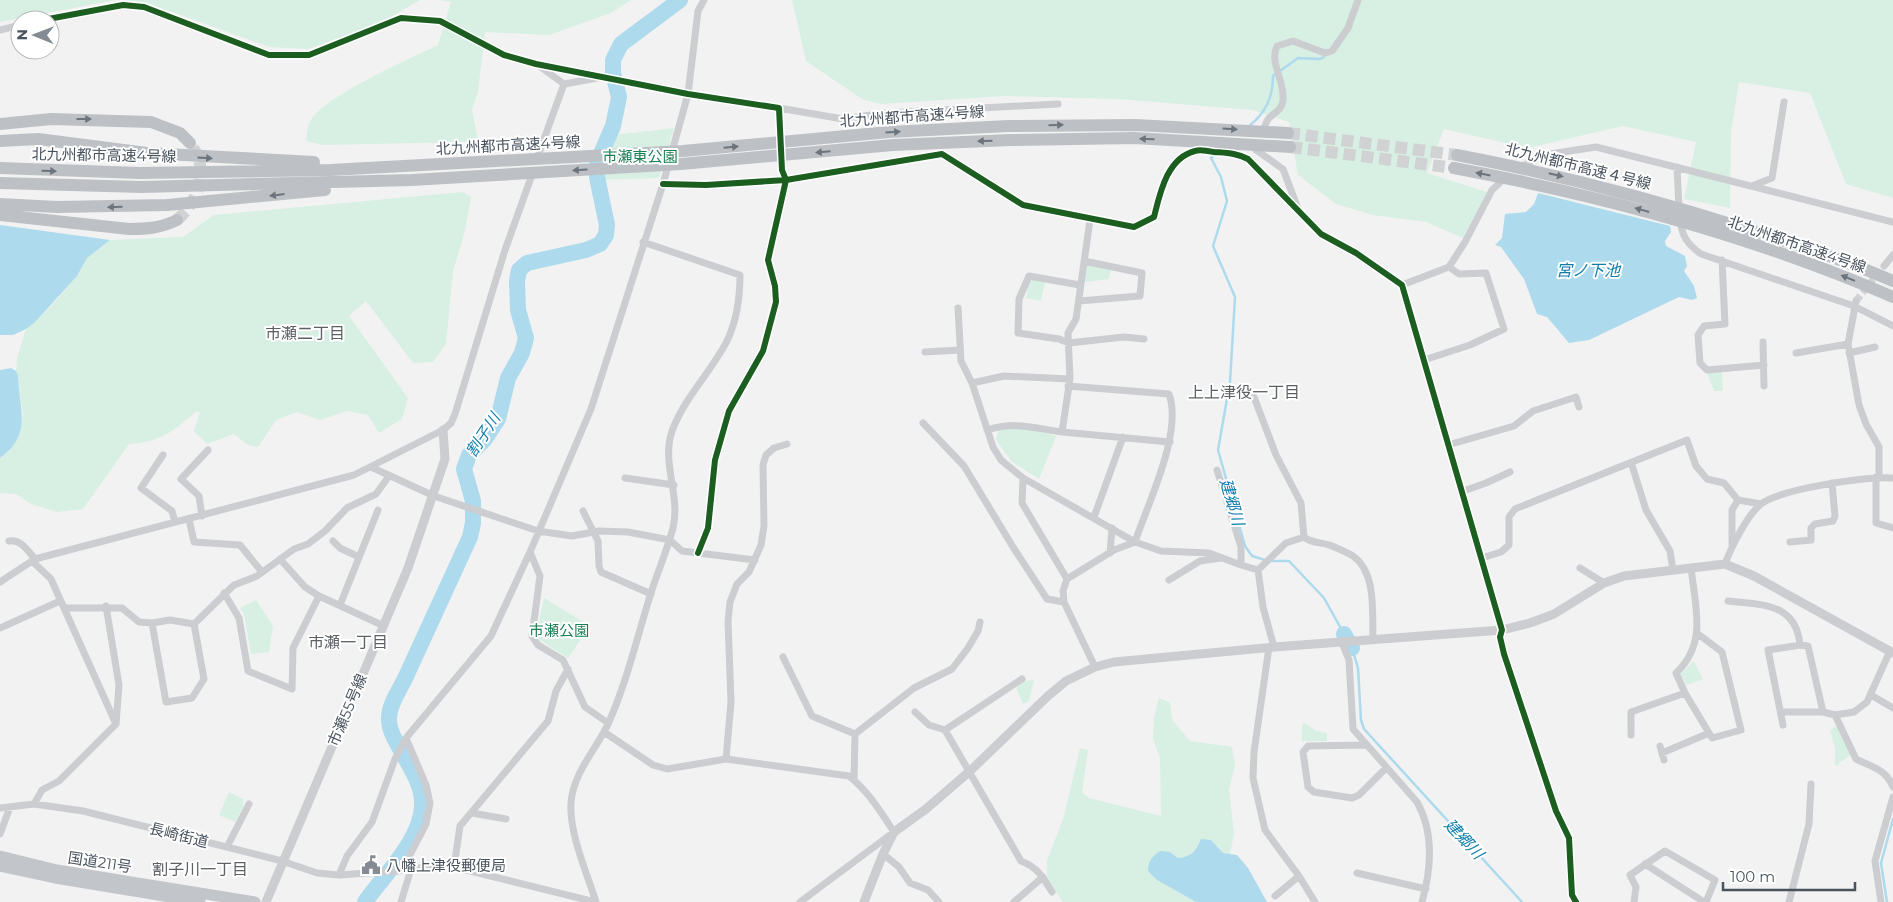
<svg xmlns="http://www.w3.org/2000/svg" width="1893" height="902" font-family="Montserrat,'Noto Sans JP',sans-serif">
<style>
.green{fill:#d7f0e3}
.water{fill:#addaed}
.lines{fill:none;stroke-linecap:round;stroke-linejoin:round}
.stream{stroke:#addaed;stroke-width:2.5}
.river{stroke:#addaed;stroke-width:16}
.minor-tunnel{stroke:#d0d2d4;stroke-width:7;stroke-dasharray:7 3.5;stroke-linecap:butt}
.motorway-tunnel{stroke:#d0d2d4;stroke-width:12;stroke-dasharray:12 6;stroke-linecap:butt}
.minor{stroke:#cbcdd0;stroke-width:7}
.tertiary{stroke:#cbcdd0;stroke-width:9}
.trunk{stroke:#c2c6ca;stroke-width:11}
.motorway{stroke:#bdc1c6;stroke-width:12}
.cycleway-casing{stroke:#fff;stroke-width:9}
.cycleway{stroke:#1b5e20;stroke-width:6}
.oneway{fill:#6c747d}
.labels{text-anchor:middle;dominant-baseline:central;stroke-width:4;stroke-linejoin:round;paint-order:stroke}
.street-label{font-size:15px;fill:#49535e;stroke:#fff}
.park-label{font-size:15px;fill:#1a7f55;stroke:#fff}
.poi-label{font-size:15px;fill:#49535e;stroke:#fff;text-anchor:start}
.water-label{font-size:16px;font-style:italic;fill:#107eaa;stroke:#fff}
.neighbourhood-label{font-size:16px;fill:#5d6166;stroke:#fff}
</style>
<rect width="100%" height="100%" fill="#f2f2f2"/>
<path class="green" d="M0 0H115L0 22Z
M126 0H420L380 23 308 49 269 47 147 3Z
M439 0H631L611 13 549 35 485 32 478 92 472 110 478 139 465 142 323 145 306 141C307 135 307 127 310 122 321 97 412 58 438 45L451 2Z
M792 0H1893V198L1846 184 1810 93 1739 82 1731 132 1730 208 1684 199 1696 142 1623 126 1528 148 1444 129 1427 173 1487 192 1463 238 1426 222 1373 215 1336 204 1298 175 1289 122 1253 110 1117 99 1004 96 880 104 862 99 806 61Z
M674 128 659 178 599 180 601 163 614 135Z
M463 192 471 197 465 231 453 271 446 344 433 362 413 363 366 301 349 316 408 398 402 419 379 433 368 415 347 411 320 420 297 412 276 420 258 447 248 445 234 434 207 444 194 431 200 412H195C172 432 161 442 129 444L83 509 57 512 31 504 16 494 0 493V458L8 452 20 434 23 414 16 371 17 358 26 329 51 306 77 276 87 258 110 240 183 237 214 215Z
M1089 265 1111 269 1109 279 1085 282 1086 267Z
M1034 279 1045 282 1041 301 1026 298 1029 282Z
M1722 372 1723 391H1714L1707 373Z
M1027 428 1056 436 1039 479 1012 462 996 440 999 429Z
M544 598 590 626 568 658 540 640 536 634Z
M256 600 273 626 269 652 251 654 244 614 240 608Z
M1694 661 1703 679 1687 685 1680 674Z
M1034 680 1029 701 1023 704 1016 688 1025 681Z
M1159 698 1170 703 1172 720 1190 741 1232 747 1235 766 1229 789 1234 834 1230 854 1223 853 1211 840 1198 846 1188 857 1178 858 1170 852 1157 880 1196 902H1063L1047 879V861L1064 816 1080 748 1088 750 1082 792 1089 798 1161 816 1160 758 1153 739 1154 718Z
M1305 723 1316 731 1327 733V741H1302V725Z
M1839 725 1851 755 1840 762 1838 766 1835 765V748L1830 730Z
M229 792 243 799V807L235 822 219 815Z"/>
<path class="water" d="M1538 193 1670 226 1671 232 1665 241 1666 246 1685 256 1687 266 1684 271 1694 286 1697 298 1692 300 1679 297 1589 340 1569 343 1547 317 1537 314 1524 279 1501 247 1495 245 1502 238 1505 214 1526 212 1534 204Z
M0 225 110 240 87 258 77 276 35 322 26 329 13 335H0Z
M11 368 16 371 18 376C19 410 33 434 0 458V370Z
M1201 839 1211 840 1223 853 1237 855 1248 868 1267 902H1196L1157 880 1148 871C1148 862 1152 856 1160 851L1170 852 1178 858C1191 857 1196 851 1201 839Z"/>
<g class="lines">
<path class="stream" d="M1249 126C1265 114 1273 96 1273 76L1298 58 1320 59 1324 57
M1216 154 1211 158 1221 177 1227 201 1213 246 1235 297 1230 382 1218 450 1245 546 1252 556 1265 560
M1270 561H1289L1324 598 1344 634
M1352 648 1358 668 1361 720 1364 729 1522 902
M1887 902 1881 863 1893 819"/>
<path class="river" d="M1344 634 1352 648
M365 902C384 875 424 837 422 802 422 788 414 774 408 763 401 749 388 733 389 717 390 701 402 687 408 672 429 627 449 582 470 537L473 523V501L464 469 469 455 485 439 498 419 508 378 522 353 526 338 518 310 517 281 519 270 527 263 586 250 600 244 606 235 607 225 597 177V163L613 126 619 97 613 73V60L621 44 680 0"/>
<path class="minor-tunnel" d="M780 125 782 170
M1856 301 1879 272"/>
<path class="motorway-tunnel" d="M1288 133 1457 155
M1290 147 1454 168
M177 220C197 202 210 172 193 148"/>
<path class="minor" d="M43 20 123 5 144 7 269 55H309L401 18 440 21 504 55 536 64 688 94 779 108 780 125
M0 30 20 25
M538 65 564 84
M779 108 843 119 885 113 1058 104
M1263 132C1264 128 1266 122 1269 118 1275 112 1282 110 1283 100 1285 81 1269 63 1277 46L1293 41 1325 53 1332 51 1348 28 1358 0
M1258 145 1256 150 1283 169 1297 206
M536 161 564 84 603 77
M1521 167 1543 155 1596 147 1893 222
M1677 167 1679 209
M663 184 706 185 786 180 942 154 1023 205 1134 227 1154 217C1160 193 1167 158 1195 151 1200 149 1209 151 1214 152 1226 153 1237 153 1248 159L1321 234 1356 253 1402 285 1502 630 1500 637 1504 654 1556 811 1569 838 1572 895 1576 902
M1752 186 1772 178 1784 102
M1090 220 1076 319 1068 333 1070 379 1062 432 1170 442
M1680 220C1682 236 1687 244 1701 254L1854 306 1893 326
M1722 260 1725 324 1704 326 1698 335 1700 363 1707 370 1764 365
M1884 266 1893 255
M1080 285 1029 276 1019 299 1018 333 1059 339 1069 343 1124 337 1144 339
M1402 285 1449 267 1465 242 1492 190 1506 177
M1079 301 1140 296 1142 273 1084 261
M1856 301 1848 344 1859 405 1866 424 1879 447V477
M958 308 961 361 972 383
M1763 342 1764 386
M925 352 960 350
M1796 353 1848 344
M1849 353 1875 347
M1424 360 1470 345 1504 329 1486 273 1459 274 1449 267
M1070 379 1004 376 972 383 993 447 1001 460 1023 478 1135 542 1161 551 1209 553 1241 565
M1068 386 1169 394C1183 433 1148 503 1135 542L1114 550 1067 579 1063 591 1064 602 1095 667
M1254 397 1276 455 1301 503 1304 537C1312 544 1323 542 1332 546 1339 549 1347 552 1353 556 1377 573 1372 614 1373 639
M923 423 964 466 1013 547 1047 599 1064 602
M987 430C1016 421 1033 428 1062 432
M1448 445 1514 426 1533 411 1576 397 1579 407
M163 455 141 488 172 511 175 522
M1631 462 1646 510 1670 551 1673 570
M371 467 434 496 538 531 572 536 599 531 628 532 670 540 682 551 755 560
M1217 470 1241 547V565L1258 570 1263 607 1274 647
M1876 477V523L1893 528
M625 478 674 485
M1023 478 1022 503 1067 579
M1461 492 1486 483 1510 472
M583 511 598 541 599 566 601 572 651 594
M202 516 199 496 181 479 208 450
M1094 517 1123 437
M189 519 194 542 240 545 262 572
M9 541C21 539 28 551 35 559
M333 541 340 548 359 557
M1790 542 1811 540V528L1815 524 1833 521 1835 516 1832 483
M1732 544V510L1738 500 1761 504
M530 552 540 576 532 636 538 645 563 660 585 707 608 723
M698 553 708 528 715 460 729 411 763 351 776 302 775 286 768 260 786 180 782 170
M1110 553 1112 528
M1482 558 1501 552 1509 545V517L1515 509 1687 440 1696 466 1707 479 1724 483 1738 500
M32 561 51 579 116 724
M1725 564C1731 548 1747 515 1761 504 1780 489 1867 476 1893 478
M1580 568 1604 583
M1258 570 1286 543 1304 537
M1169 580 1200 561 1221 558
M0 582 35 559 354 475 443 430 451 423 455 414 505 250 533 172
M224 593 239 618 248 671 292 689 293 648 319 596 305 587 280 559
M319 596 384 626
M1728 601C1761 605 1796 602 1800 645
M340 605 378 510
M64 608H122L139 622 152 623 170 620 194 624
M152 623 166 702 192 698 204 679 194 624
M194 624 234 585 257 576 294 549 308 544 325 531 347 508 376 494 389 476
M0 628 60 601
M1342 643 1349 660 1353 729 1417 802C1434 832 1431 870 1422 902
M1269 647 1254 752 1253 778 1265 830 1299 876 1315 902
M783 657 812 716 855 734
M1022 679 945 730 1021 861C1037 867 1043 877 1052 892
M1685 693 1712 738 1741 730 1722 652 1698 634
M1871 695 1893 708
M915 712 929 725 945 730
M1781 712H1823L1835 715 1854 712 1867 702 1890 651
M1835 715 1856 759C1872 767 1886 769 1893 787
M1783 725 1768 650 1800 645 1808 646 1823 712
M604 732 653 765 667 769 726 759 849 776C868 791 881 812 894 832L800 902
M1631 735V712L1685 693 1676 673C1708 643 1695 607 1691 567
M1366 745 1308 746 1303 752 1308 787 1314 792 1352 798 1359 795 1386 768
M1660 746 1664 760
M1662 753 1709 733
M726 759 731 702 728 621 730 602 737 584 749 572 761 545 764 526 763 465 766 455 774 448 787 444
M854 780 855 734 914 688 952 669 968 648 978 631 980 622
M34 804 42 790 59 781 116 724 119 685 106 606
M0 808 34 804 83 811 282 861 317 873 339 875 398 871 432 866 454 867 595 902
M472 813 506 819
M0 834 10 807
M227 847 249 804
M883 854 899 867 910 883 928 890 939 902
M1645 864 1704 902
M454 867 460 826 548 721 556 691 568 669
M1357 873 1426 889
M339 875 347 856 372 822 395 759 406 738 491 636 530 552 591 409 663 184 688 94 698 11 704 0
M1275 896 1299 876
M401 902 411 869 410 855 426 824 430 803 426 785 406 738
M596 902C587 873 569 833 571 803 573 772 597 749 609 722 627 681 637 638 650 596 657 573 667 551 673 528 681 496 661 463 672 431 684 398 711 372 727 341 737 320 740 297 740 275L643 242
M1014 902 1043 877
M1634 902 1636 887 1630 875 1665 851 1715 880 1706 902
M1789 902 1809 824 1811 784
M1881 902 1875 861 1893 797"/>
<path class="tertiary" d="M266 902 408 568 445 459 443 430
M864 902 883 854 894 832 926 809 970 771 1048 696 1066 681 1095 667 1114 662 1274 647 1502 630 1530 623 1554 614 1604 583 1624 576 1725 564 1754 576 1893 653"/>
<path class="trunk" d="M0 856 57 870 255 902
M0 866 55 878 200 902"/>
<path class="motorway" d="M0 124 51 119 151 122 180 133 190 143
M0 141 38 139 147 153 314 162
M1457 155C1556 174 1654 199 1750 230 1799 245 1847 261 1893 281
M0 168 140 173 330 170 683 151 889 132 1009 126 1136 125 1288 133
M1454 168C1604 196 1753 236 1893 297
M0 183 141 187 412 180 681 164 893 145 1011 140 1134 138 1290 147
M0 204 57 207 167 205 325 190
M0 215 129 229C147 229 161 228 177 220"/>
<g class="cycleway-casing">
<path id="cycleway" d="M43 20 123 5 144 7 269 55H309L401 18 440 21 504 55 536 64 688 94 779 108 782 170 786 180 768 260 775 286 776 302 763 351 729 411 715 460 708 528 698 553
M663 184 706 185 786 180 942 154 1023 205 1134 227 1154 217C1160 193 1167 158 1195 151 1200 149 1209 151 1214 152 1226 153 1237 153 1248 159L1321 234 1356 253 1402 285 1502 630 1500 637 1504 654 1556 811 1569 838 1572 895 1576 902"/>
</g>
<use href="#cycleway" class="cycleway"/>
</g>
<defs><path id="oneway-solid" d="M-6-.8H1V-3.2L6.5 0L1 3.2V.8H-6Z" transform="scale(1.25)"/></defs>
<g class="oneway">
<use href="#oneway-solid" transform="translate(84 119)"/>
<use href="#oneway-solid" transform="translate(1056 125) rotate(-1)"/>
<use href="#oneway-solid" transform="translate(1230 129) rotate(4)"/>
<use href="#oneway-solid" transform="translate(893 132) rotate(-4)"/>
<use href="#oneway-solid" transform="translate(1147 139) rotate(-178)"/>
<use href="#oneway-solid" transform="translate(985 141) rotate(178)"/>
<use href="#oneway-solid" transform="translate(731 147) rotate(-5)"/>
<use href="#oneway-solid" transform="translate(823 152) rotate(175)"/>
<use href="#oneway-solid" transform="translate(205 158) rotate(4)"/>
<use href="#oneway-solid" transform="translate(580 170) rotate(177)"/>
<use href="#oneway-solid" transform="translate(49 171) rotate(2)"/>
<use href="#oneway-solid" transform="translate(1483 174) rotate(-169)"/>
<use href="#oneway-solid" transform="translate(1556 175) rotate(13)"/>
<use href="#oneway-solid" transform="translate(277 195) rotate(173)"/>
<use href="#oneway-solid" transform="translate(115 207) rotate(179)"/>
<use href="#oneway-solid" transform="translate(1642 210) rotate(-164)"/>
<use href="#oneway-solid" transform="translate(1848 278) rotate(-158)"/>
</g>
<defs>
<g id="civic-bare" transform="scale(1.5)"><path d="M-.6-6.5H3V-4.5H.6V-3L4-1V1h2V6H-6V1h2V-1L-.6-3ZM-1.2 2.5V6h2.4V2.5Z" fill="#848b92" stroke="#fff" stroke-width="2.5" paint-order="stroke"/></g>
</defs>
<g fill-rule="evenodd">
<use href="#civic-bare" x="371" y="865"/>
</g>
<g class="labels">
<g class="street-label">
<text transform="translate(912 116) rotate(-4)">北九州都市高速4号線</text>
<text transform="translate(508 145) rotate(-3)">北九州都市高速4号線</text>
<text transform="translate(104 155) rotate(1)">北九州都市高速4号線</text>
<text transform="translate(1578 166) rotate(14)">北九州都市高速４号線</text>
<text transform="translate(1797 244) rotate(19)">北九州都市高速4号線</text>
<text transform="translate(347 710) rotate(-67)">市瀬55号線</text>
<text transform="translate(179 835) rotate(14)">長崎街道</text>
<text transform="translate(100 862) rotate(9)">国道211号</text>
</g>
<g class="park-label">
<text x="640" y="156">市瀬東公園</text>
<text x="559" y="630">市瀬公園</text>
</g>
<g class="poi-label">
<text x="386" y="865">八幡上津役郵便局</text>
</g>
<g class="water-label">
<text x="1588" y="270">宮ノ下池</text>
<text transform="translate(483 435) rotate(-57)">割子川</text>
<text transform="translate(1232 502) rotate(74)">建郷川</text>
<text transform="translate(1464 839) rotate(47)">建郷川</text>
</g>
<g class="neighbourhood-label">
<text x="305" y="333">市瀬二丁目</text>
<text x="1244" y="392">上上津役一丁目</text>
<text x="348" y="642">市瀬一丁目</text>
<text x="200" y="869">割子川一丁目</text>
</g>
</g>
<g transform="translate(35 35) rotate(271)"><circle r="24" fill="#ffffff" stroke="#b6babf"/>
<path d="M0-4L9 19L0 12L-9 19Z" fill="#848b92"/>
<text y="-8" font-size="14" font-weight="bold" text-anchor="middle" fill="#49535e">N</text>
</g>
<path d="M1723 882v8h132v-8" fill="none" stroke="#49535e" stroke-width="2.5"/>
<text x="1730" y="882" font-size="15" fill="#49535e" stroke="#ffffff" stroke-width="4" paint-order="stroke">100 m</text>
</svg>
